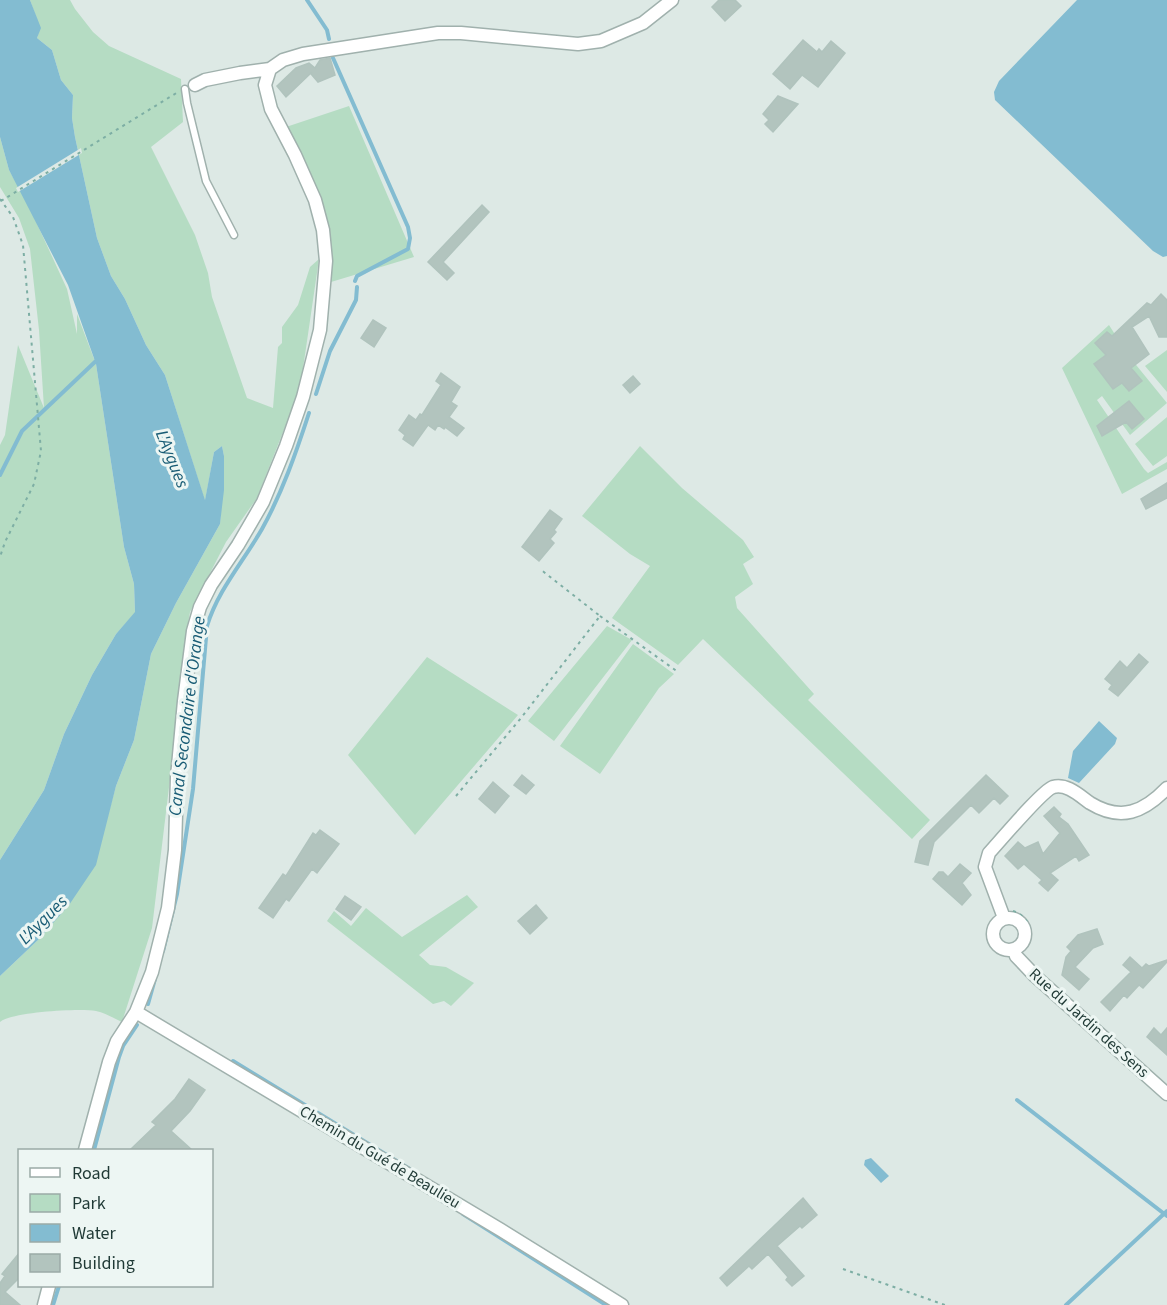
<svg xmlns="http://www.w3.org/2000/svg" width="1167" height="1305" font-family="'Source Sans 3',sans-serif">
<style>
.green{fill:#b5dcc3}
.water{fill:#83bcd1}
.pier{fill:#dde9e5}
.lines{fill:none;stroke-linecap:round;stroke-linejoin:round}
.stream{stroke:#83bcd1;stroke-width:4}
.building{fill:#b2c4be;stroke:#b0c3bd;stroke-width:1.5}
.lane-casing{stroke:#a0b1ad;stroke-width:9}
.street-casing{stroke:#a0b1ad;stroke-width:15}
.path{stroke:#7daea4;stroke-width:2;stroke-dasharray:3 4.5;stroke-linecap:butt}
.lane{stroke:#fff;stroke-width:6}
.street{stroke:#fff;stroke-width:12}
.labels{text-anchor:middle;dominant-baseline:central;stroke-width:6;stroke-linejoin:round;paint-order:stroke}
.street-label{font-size:16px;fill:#1f3935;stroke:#edf6f3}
.water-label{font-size:18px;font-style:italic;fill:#195c75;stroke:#edf6f3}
</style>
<rect width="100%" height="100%" fill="#dde9e5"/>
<path class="green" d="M30 0H70L75 9 93 32 109 46 181 79 183 122 151 147 195 235 208 273 212 297 247 398 273 408 278 347 282 343V327L298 305 310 267 319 259 300 389 257 498 226 542 190 612 184 646 173 754 152 928 122 1022C113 1018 106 1013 96 1011 80 1008 11 1012 0 1022V976L38 940 52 924 103 833 116 786 134 740 151 654 176 603 220 524 224 456 222 446 214 452 205 501 165 375 146 345 125 299 111 276 97 238 75 137 72 118 73 95 61 80 52 50 37 38 40 28Z
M349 106 414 257 331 282 325 211 286 127Z
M0 137 9 170 27 202 67 289 77 334V314L96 364 124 547 134 584 135 613 116 634 92 675 64 734 44 790 0 860V445L5 435 18 345 44 408 39 330 30 249 19 218 0 187Z
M1109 325 1128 355 1167 403 1130 435 1102 396 1097 400 1144 469 1148 473 1167 462V469L1122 494 1062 368Z
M1167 350V392L1145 366Z
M1167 417V456L1153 466 1135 444Z
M640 446 682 488 743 540 754 557 743 564 753 584 735 597 737 608 814 694 808 700 930 820 912 839 703 639 678 665 612 618 650 566 630 554 582 516Z
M607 626 632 640 554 741 528 721Z
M633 644 674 674 659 688 600 774 560 746Z
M427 657 518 715 415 835 348 755Z
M467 895 478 907 419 955 430 965 446 967 474 983 451 1006 444 1001 433 1004 327 921 334 911 351 926 366 908 402 937Z"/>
<path class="water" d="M0 0H30L41 28 37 38 52 50 61 80 73 95 72 118 75 137 97 238 111 276 125 299 146 345 165 375 205 500 214 452 222 446 224 456V490L220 524 176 603 151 654 134 740 116 786 96 865 69 905 38 940 0 976V860L44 790 64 734 92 675 116 634 135 612 134 584 124 547 96 364 68 285 9 170 0 137Z
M1077 0H1167V256L1163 257 1153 251 995 100 994 92 999 81Z
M1099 721 1117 738 1115 744 1079 783 1068 778 1073 751Z
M871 1158 889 1176 881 1183 864 1165 865 1160Z"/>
<path class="pier" d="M81 148 82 153 18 192 16 188Z"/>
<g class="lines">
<path class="stream" d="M307 0 327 30 329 39
M333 58 408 227 410 238 408 249 357 276 355 281
M316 394 330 351 356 300 357 287
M0 475 22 431 97 360
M163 951 177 894 193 789 207 626C218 590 243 562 262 529 282 493 296 453 309 413
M148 1004 155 979
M233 1061 413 1171
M1017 1100 1167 1216
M94 1150 119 1057 123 1046 137 1025
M463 1214 606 1305
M53 1305 59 1286
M1066 1305 1167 1211"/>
</g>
<path class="building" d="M719 0H735L741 6 725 21 712 7Z
M803 40 817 52 819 49 822 52 831 41 845 53 818 87 802 75 790 89 773 74Z
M330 58 335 75 318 82 311 74 312 72 286 97 277 86 296 68 309 63 315 68 320 60Z
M778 96 798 104 773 132 765 124 769 120 763 114Z
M482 205 489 212 443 262 454 273 447 280 428 262Z
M1161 294 1167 300V337H1159L1149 316 1132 327 1149 354 1131 368 1142 381 1129 391 1122 383 1113 389 1094 364 1106 355 1095 343 1107 332 1112 336 1147 303 1151 305Z
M373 320 386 328 374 347 361 338Z
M441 373 460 387 451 402 457 406 449 417 464 428 457 436 445 427 444 429 438 425 435 430 428 425 413 446 403 439 405 435 399 430 409 415 416 420 420 414 422 415 441 385 436 381Z
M633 376 640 384 630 393 623 385Z
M1129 401 1144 419 1132 429 1126 422 1102 436 1097 426Z
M1167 483V498L1146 509 1141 499Z
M550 510 562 519 554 530 556 532 550 539 554 543 539 561 522 547Z
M1139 654 1148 662 1118 696 1109 689 1112 685 1105 679 1120 661 1127 668Z
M522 775 534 785 526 794 514 785Z
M986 775 1008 796 1000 804 994 798 979 813 971 805 934 842 928 865 915 862 920 841Z
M493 782 509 796 495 813 479 799Z
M1054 807 1061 814 1059 817 1068 824 1089 855 1079 861 1076 856 1050 873 1058 880 1048 891 1039 883 1042 880 1024 864 1018 869 1005 856 1018 842 1025 848 1038 842 1043 854 1060 833 1044 816Z
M320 830 339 844 317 873 312 869 289 901 286 899 273 918 259 908 283 874 286 876 313 833 316 835Z
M960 864 971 873 962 883 971 895 962 905 933 879 939 872H943L948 877Z
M345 896 361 907 351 920 336 909Z
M536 905 547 918 530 934 518 921Z
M1097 929 1103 944 1093 948 1075 967 1089 979 1079 990 1062 975 1066 957 1071 951 1067 947 1078 935Z
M1130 957 1142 968 1146 964 1149 966 1167 960V962L1143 988 1139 985 1127 998 1124 995 1110 1011 1101 1002 1131 972 1123 965Z
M1154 1028 1161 1035 1167 1028V1055L1147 1037Z
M189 1079 205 1090 190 1111 171 1131 192 1150H130L156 1125 152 1122 175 1099Z
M803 1198 817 1215 802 1228 800 1226 777 1246 804 1276 792 1286 786 1280 788 1277 768 1254 752 1269 749 1266 727 1286 720 1278Z
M20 1252V1277L5 1292 20 1305H0V1283L5 1276 2 1274Z"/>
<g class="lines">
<g class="lane-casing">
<path id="lane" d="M185 89 187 103 206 181 234 235"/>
</g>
<g class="street-casing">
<path id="street" d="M195 85 205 80 240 73 270 69 283 60 303 54 438 33H461L578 44 601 41 643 23 672 0
M993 934a16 16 0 1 1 32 0a16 16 0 1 1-32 0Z
M1004 918 985 867 989 853C1000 841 1042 791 1053 787 1067 783 1080 796 1090 803 1121 822 1144 812 1167 788
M1014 950 1016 956 1035 976 1167 1094
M136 1012 501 1230 622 1305
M85 1150 109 1062 117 1041 136 1012 152 972 168 908 175 850 177 777 184 701 193 631 200 607 211 585 238 545 263 502 286 446 303 397 320 330 326 261 323 230 315 200 295 155 271 109 265 85 270 69
M44 1305 49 1286"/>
</g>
<path class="path" d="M0 199 13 217 23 245 41 451 34 484 5 542 0 557
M1 201 178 92
M600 616 678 672
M456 796 521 718 600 616 540 569
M1013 911C1030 917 1033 931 1026 947
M843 1269 945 1305"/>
<use href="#lane" class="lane"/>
<use href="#street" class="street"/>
</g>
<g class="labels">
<g class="street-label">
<text transform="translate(1089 1023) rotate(42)">Rue du Jardin des Sens</text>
<text transform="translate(380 1157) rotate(31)">Chemin du Gué de Beaulieu</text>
</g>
<g class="water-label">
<text transform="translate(172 459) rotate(68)">L'Aygues</text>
<text transform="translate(187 716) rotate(-83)">Canal Secondaire d'Orange</text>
<text transform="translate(43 920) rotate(-45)">L'Aygues</text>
</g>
</g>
<rect x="18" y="1149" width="195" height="138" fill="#edf6f3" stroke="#9baaa7" stroke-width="1.5"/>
<rect x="30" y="1168" width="30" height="9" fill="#ffffff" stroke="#9baaa7" stroke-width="1.5"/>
<text x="72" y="1179" font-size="18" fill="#1f3935">Road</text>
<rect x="30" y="1194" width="30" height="18" fill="#b5dcc3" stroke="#9baaa7" stroke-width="1.5"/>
<text x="72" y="1209" font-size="18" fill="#1f3935">Park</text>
<rect x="30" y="1224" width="30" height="18" fill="#83bcd1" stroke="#9baaa7" stroke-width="1.5"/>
<text x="72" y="1239" font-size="18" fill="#1f3935">Water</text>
<rect x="30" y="1254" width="30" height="18" fill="#b2c4be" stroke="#9baaa7" stroke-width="1.5"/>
<text x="72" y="1269" font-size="18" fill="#1f3935">Building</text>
</svg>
